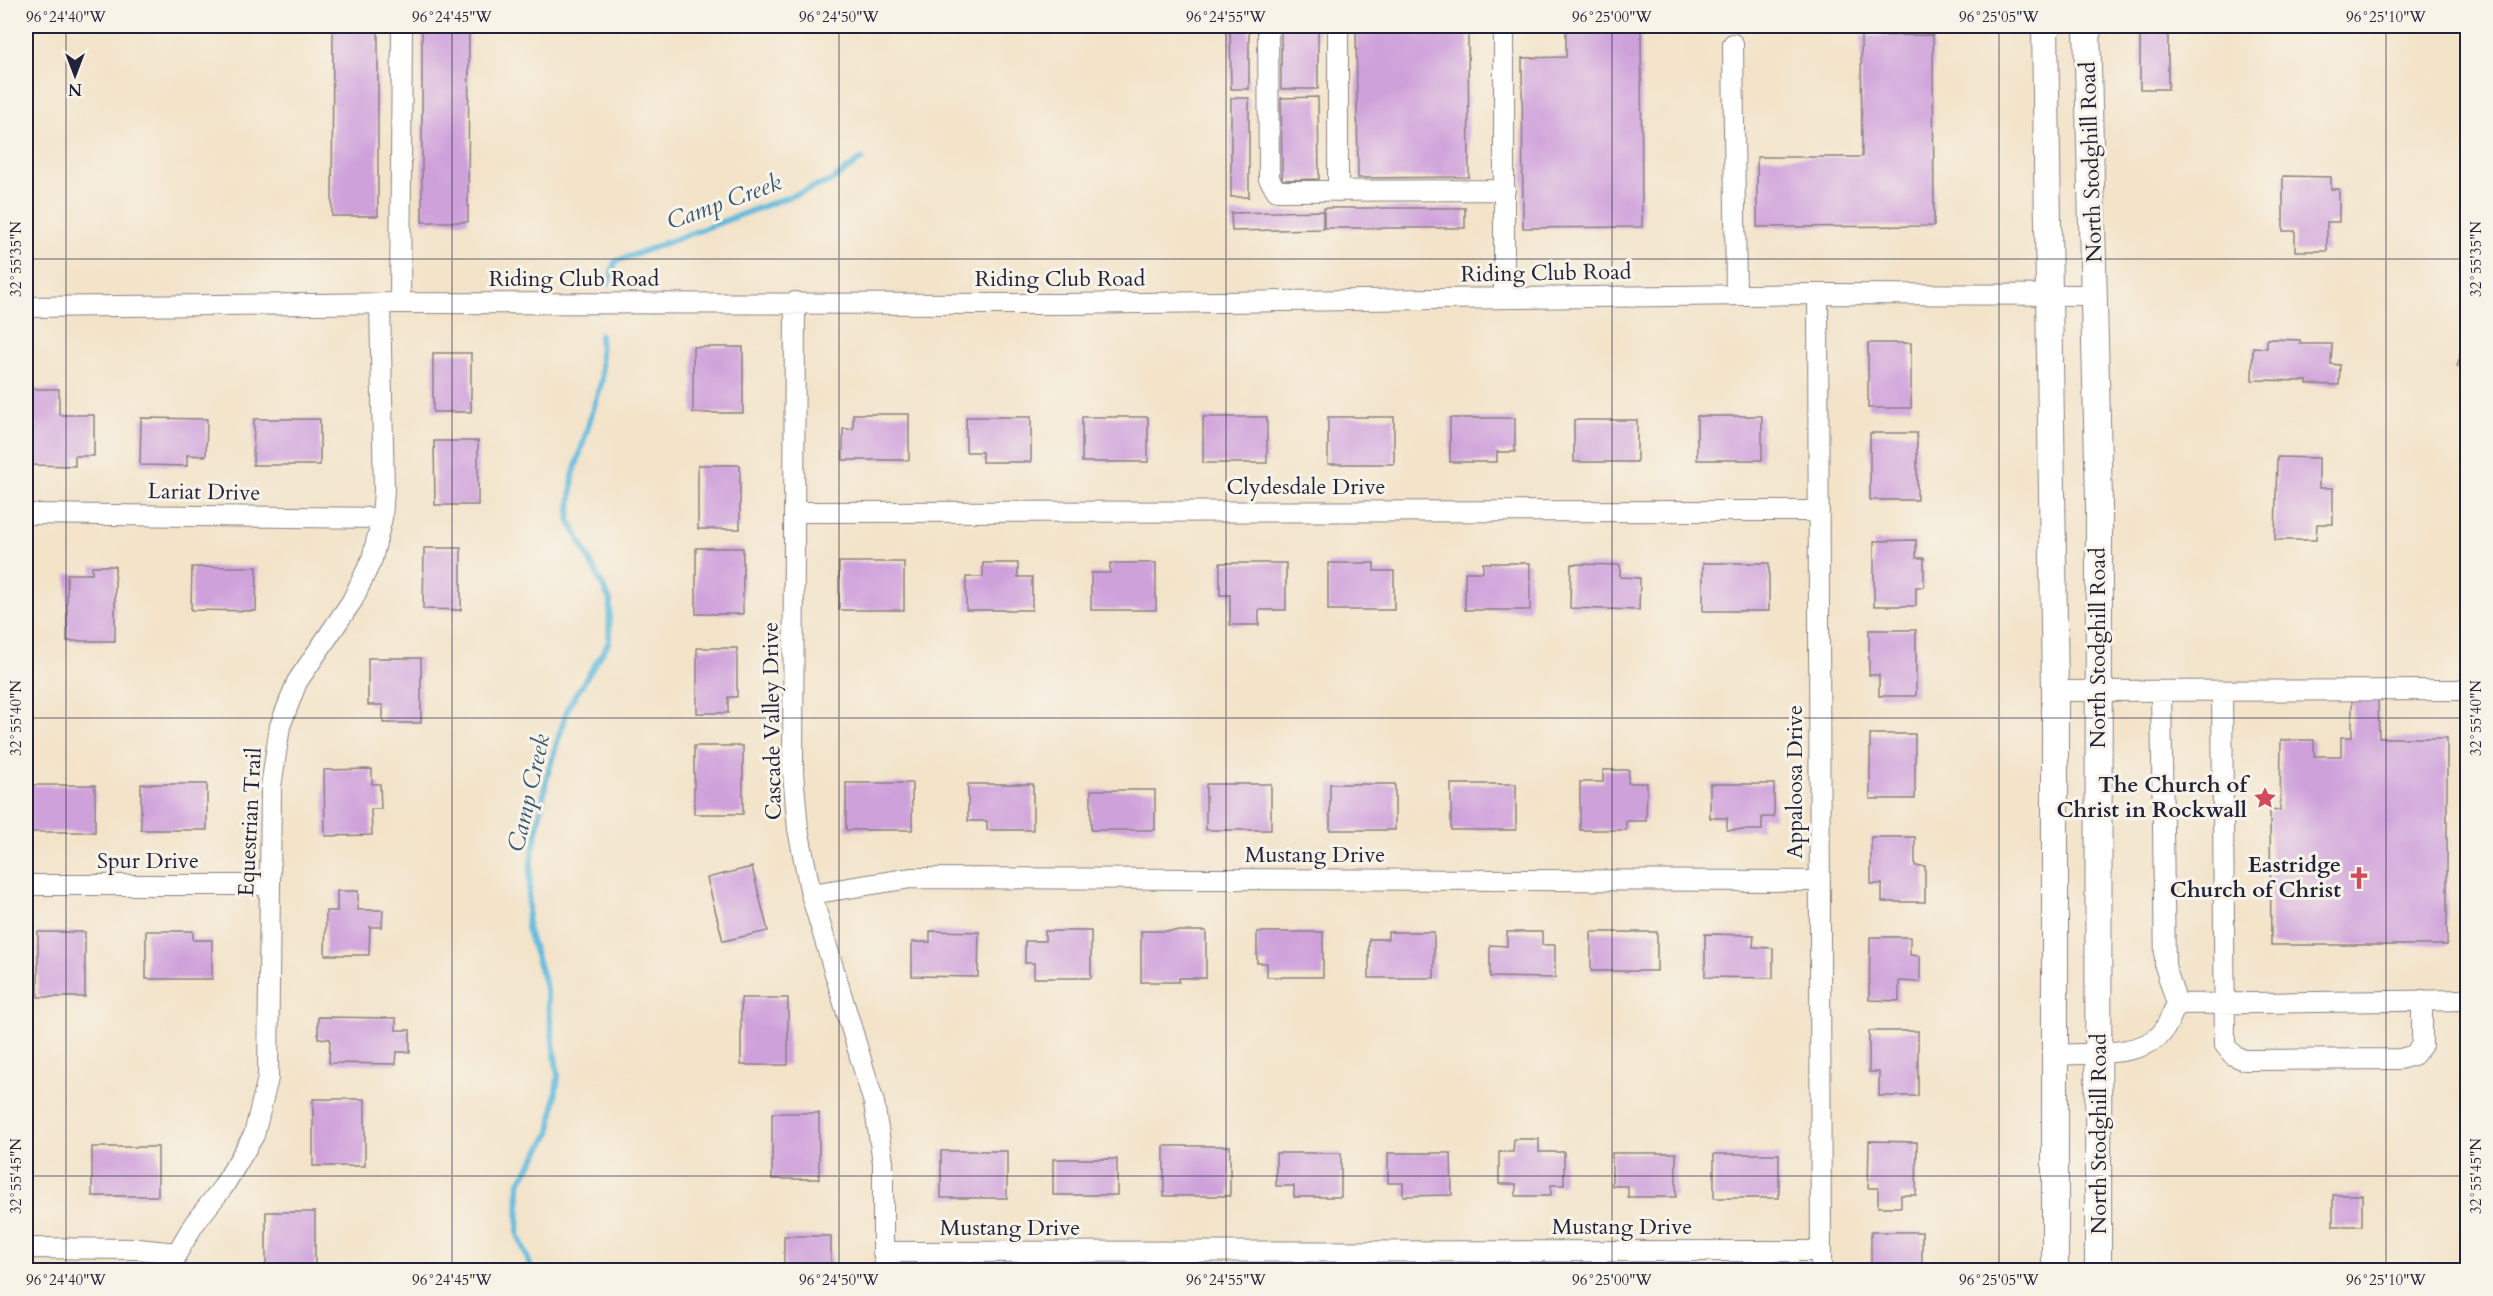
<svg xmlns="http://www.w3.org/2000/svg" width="2493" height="1296" font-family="Cardo,serif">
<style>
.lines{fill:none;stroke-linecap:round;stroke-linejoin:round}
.stream{stroke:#5ebadc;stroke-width:6}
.building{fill:#cfa1db}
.minor-casing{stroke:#8a8282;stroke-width:22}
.major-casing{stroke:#8a8282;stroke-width:28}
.minor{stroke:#fff;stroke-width:20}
.major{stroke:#fff;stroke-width:26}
.ticks{fill:none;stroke:#22223b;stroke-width:1.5;stroke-opacity:0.45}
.labels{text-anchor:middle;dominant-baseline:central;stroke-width:6;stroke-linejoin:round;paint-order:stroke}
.street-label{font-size:22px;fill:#22223b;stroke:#f7f3e8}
.poi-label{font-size:22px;font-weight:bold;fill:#22223b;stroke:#f7f3e8;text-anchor:end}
.water-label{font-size:24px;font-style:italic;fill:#375773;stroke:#f7f3e8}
.neatline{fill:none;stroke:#22223b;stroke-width:2}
.ticks-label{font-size:15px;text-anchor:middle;fill:#22223b}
</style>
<rect width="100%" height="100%" fill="#f7f3e8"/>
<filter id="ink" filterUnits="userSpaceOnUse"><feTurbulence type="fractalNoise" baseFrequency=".0167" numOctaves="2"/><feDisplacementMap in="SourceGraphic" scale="12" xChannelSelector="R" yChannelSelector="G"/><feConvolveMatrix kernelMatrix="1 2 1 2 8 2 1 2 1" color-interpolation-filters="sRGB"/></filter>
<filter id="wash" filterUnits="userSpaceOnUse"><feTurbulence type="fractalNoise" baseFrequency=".008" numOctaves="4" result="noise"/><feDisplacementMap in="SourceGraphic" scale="24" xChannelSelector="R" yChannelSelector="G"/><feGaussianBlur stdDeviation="1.35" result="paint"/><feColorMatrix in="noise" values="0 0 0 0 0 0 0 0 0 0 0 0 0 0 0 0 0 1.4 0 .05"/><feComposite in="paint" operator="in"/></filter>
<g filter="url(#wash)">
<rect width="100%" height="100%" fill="#f3e3c9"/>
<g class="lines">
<path class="stream" d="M609 283 615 262 831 181 862 159
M532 1270 518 1234 519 1184 550 1133 558 1077 545 983 527 928 531 862 547 776 568 707 609 642 610 600 569 520 573 476 602 380 600 335"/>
</g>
<g id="blocks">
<path class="building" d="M333 26H378V216H332Z
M422 26H469L468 222H422Z
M1230 26H1249V89H1231Z
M1281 26H1318V89H1281Z
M1356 26H1468L1469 177 1358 178Z
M1566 26H1641L1642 227 1523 228 1522 58 1566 57Z
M2140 26H2168V89H2140Z
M1933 35 1934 226 1757 227V157H1862L1861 36Z
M1318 97 1319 179 1282 180 1281 98Z
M1231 98H1249V197H1231Z
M2283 176 2331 177V189H2339V222H2327V251H2295V231H2283Z
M1324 208H1465V228H1324Z
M1323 211V229L1232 231 1231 213Z
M2467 333H2468V370L2457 367Z
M2267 339 2300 340V344H2332L2331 364 2340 365 2339 385 2307 384V381L2252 380 2253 347 2267 348Z
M1868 343H1911V408H1868Z
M693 347H743V413H693Z
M433 353H471V412H433Z
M29 389H59V415H94V456H75V466L28 465Z
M853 414H909V460H843V429H853Z
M1697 416H1762V460H1697Z
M966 417H1031V462H982V452H966Z
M1082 417H1148V462H1082Z
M1203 417H1267V463H1203Z
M1328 417H1394V464H1328Z
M141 418 207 419 206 456 187 455V466L140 465Z
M1450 418H1515V452H1497V462H1450Z
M254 419H320V465H253Z
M1574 420H1637V462H1574Z
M1870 433H1917V500H1870Z
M434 441H478V505H435Z
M2277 457 2319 458V488H2333V524H2317L2316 540H2275Z
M698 465H740V529H698Z
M1916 540V558H1924V587H1916V606H1874V541Z
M424 548H461V610L423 609Z
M696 548H743V614H696Z
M839 562H904V610H839Z
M983 563H1018V577H1032V610H966V577H983Z
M1110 563H1156V610H1091V573H1110Z
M1220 563H1286V610H1259V625H1230V595H1220Z
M1328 563H1374V571H1394V610H1328Z
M1483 563H1530V610H1465V572H1483Z
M1703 563H1769V611H1703Z
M1571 564 1620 565V577L1640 578 1639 610 1570 608Z
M92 566H115V641H67V574H92Z
M192 567H257L256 611 191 610Z
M1869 630H1916V696H1879V675H1869Z
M697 648H737V697H728V713H697Z
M368 658H421V723H383V705H368Z
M2352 700H2378L2379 738H2447V945H2271L2270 811 2280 810 2281 740H2314V756H2341V737H2352Z
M1870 734H1915V799H1870Z
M694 746H743V814H694Z
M372 769V784H380L381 809H371L372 835 325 836 324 770Z
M1603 770H1629L1628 783H1647L1646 821H1626V830H1580V782H1603Z
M846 783H912V830H846Z
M141 784H207V830H141Z
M968 784H1033V830H987V821H968Z
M1206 784H1271V830H1206Z
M1330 784H1395V830H1330Z
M1451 784H1516V830H1451Z
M1710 784H1774V817H1762V830H1727V818H1710Z
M29 785H95V832H29Z
M1091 790H1155V830H1091Z
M1871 837H1915V866H1925V902H1882V884H1871Z
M752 867 768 931 723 941 707 878Z
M337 891H358V910H383L382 927H370L369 955H325L326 911H337Z
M146 931H193V940H212V979H146Z
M930 931 979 932 978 977 912 976V942H930Z
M1045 931H1091V978H1034V963H1025V941H1045Z
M1141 931H1206V978H1179V982H1141Z
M38 932H85V997H38Z
M1257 932H1323V977H1267V963H1257Z
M1388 932H1434V978H1369V939H1388Z
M1507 932H1542V945H1555V978L1490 977V945L1507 946Z
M1591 932H1657V971H1591Z
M1705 934 1754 935 1753 947 1773 948V978L1705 977Z
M1870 937H1910V955L1920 956V982L1899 981V1001L1869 1000Z
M741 998H788V1065H741Z
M318 1017 396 1018V1030H410V1052H397L396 1064 329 1063 330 1039 318 1038Z
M1869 1031H1918V1096H1879V1072H1869Z
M313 1099H365V1166H313Z
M772 1113H819V1179H772Z
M1514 1139H1539V1152H1564V1185H1551V1196H1516V1184H1499V1152H1513Z
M1869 1141 1917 1142 1916 1195H1901V1207H1878V1188H1868Z
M1164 1146H1230V1196H1164Z
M92 1147H158V1196H92Z
M941 1151H1007V1198H941Z
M1276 1153H1341V1197H1294V1186H1276Z
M1388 1153H1451L1452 1195 1403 1196V1183H1388Z
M1612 1153H1676V1197H1628V1186H1612Z
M1714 1154H1779V1198H1714Z
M1053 1159H1117V1195H1053Z
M2333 1195H2362V1226H2333Z
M266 1212H315V1270H266Z
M1871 1232H1922V1270H1871Z
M784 1236H831V1270H784Z"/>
</g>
</g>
<g filter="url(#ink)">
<use href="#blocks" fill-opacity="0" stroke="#8a8282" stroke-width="1.5"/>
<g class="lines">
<g class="minor-casing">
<path id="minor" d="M1268 26 1269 179 1277 191 1505 190
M1504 26V298
M1733 44 1736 295
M1338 191V26
M1818 294 1821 1270
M795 302 793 773 798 829 811 894 874 1103 883 1162V1252L887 1270
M400 303 402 26
M26 307 400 303 1063 304 1818 294 2095 295
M794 512 1819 511
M26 514 382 518
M2055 691 2468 690
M2222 691 2225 1045 2233 1055 2244 1060 2400 1059 2414 1055 2422 1045V1000
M26 885H270
M811 894 911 878 1820 881
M2177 1004 2468 1000
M2055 1055C2084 1053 2142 1057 2162 1033 2168 1025 2172 1013 2177 1004L2165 966 2161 691
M26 1248 138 1249 177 1253
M883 1252 1821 1251
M171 1270 177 1253 194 1224 223 1187 254 1135 268 1078 271 787 280 726 297 682 352 601 372 559 382 518 384 490 380 303"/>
</g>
<g class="major-casing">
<path id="major" d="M2045 26 2055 691V1270
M2087 26 2099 500 2098 1270"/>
</g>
<use href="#minor" class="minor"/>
<use href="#major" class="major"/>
</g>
</g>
<path class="ticks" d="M66 26V1270M452 26V1270M839 26V1270M1226 26V1270M1612 26V1270M1999 26V1270M2386 26V1270M26 259H2468M26 718H2468M26 1176H2468"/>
<defs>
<g id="sight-bare" transform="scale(1.8)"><path d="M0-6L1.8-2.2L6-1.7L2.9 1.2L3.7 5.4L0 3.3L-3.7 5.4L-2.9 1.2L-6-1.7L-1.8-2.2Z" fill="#d1495b" stroke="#f7f3e8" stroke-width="2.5" paint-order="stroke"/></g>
<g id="church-bare" transform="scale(1.8)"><path d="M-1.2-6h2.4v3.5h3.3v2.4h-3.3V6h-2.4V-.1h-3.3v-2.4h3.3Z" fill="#d1495b" stroke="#f7f3e8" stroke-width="2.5" paint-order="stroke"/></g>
</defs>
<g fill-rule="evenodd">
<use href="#sight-bare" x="2265" y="798"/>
<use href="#church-bare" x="2359" y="878"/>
</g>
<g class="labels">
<g class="street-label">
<text transform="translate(2091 162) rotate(-92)">North Stodghill Road</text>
<text transform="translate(1546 273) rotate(-1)">Riding Club Road</text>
<text x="574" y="279">Riding Club Road</text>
<text x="1060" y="279">Riding Club Road</text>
<text x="1306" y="487">Clydesdale Drive</text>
<text transform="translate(204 492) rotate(1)">Lariat Drive</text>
<text transform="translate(2098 648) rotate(-90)">North Stodghill Road</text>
<text transform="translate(772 721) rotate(-91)">Cascade Valley Drive</text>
<text transform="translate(1795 782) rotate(-90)">Appaloosa Drive</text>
<text transform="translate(250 822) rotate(-87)">Equestrian Trail</text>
<text x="1315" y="855">Mustang Drive</text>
<text x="148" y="861">Spur Drive</text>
<text transform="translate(2099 1134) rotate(-90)">North Stodghill Road</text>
<text x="1622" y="1227">Mustang Drive</text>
<text x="1010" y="1228">Mustang Drive</text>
</g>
<g class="poi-label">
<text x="2247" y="785">The Church of<tspan x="2247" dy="25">Christ in Rockwall</tspan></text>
<text x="2341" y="865">Eastridge<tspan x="2341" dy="25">Church of Christ</tspan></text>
</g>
<g class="water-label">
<text transform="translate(724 202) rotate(-20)">Camp Creek</text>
<text transform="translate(529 793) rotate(-77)">Camp Creek</text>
</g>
</g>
<rect width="2493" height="1296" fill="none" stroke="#f7f3e8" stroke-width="66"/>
<g transform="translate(75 75) rotate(180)" stroke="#f7f3e8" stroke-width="4.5" paint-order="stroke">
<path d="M0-4.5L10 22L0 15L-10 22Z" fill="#22223b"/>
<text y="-9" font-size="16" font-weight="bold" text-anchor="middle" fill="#22223b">N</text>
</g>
<rect x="33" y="33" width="2427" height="1230" class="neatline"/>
<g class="ticks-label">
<text x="66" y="22">96°24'40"W</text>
<text x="452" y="22">96°24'45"W</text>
<text x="839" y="22">96°24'50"W</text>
<text x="1226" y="22">96°24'55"W</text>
<text x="1612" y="22">96°25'00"W</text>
<text x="1999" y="22">96°25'05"W</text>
<text x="2386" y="22">96°25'10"W</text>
<text transform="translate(2476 259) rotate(-90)" y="5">32°55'35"N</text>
<text transform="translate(16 259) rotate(-90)" y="5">32°55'35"N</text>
<text transform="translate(2476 718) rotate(-90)" y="5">32°55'40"N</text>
<text transform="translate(16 718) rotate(-90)" y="5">32°55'40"N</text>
<text transform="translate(2476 1176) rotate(-90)" y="5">32°55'45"N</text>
<text transform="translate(16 1176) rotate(-90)" y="5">32°55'45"N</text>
<text x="66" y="1285">96°24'40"W</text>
<text x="452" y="1285">96°24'45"W</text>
<text x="839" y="1285">96°24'50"W</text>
<text x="1226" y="1285">96°24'55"W</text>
<text x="1612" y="1285">96°25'00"W</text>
<text x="1999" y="1285">96°25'05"W</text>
<text x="2386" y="1285">96°25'10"W</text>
</g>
</svg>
